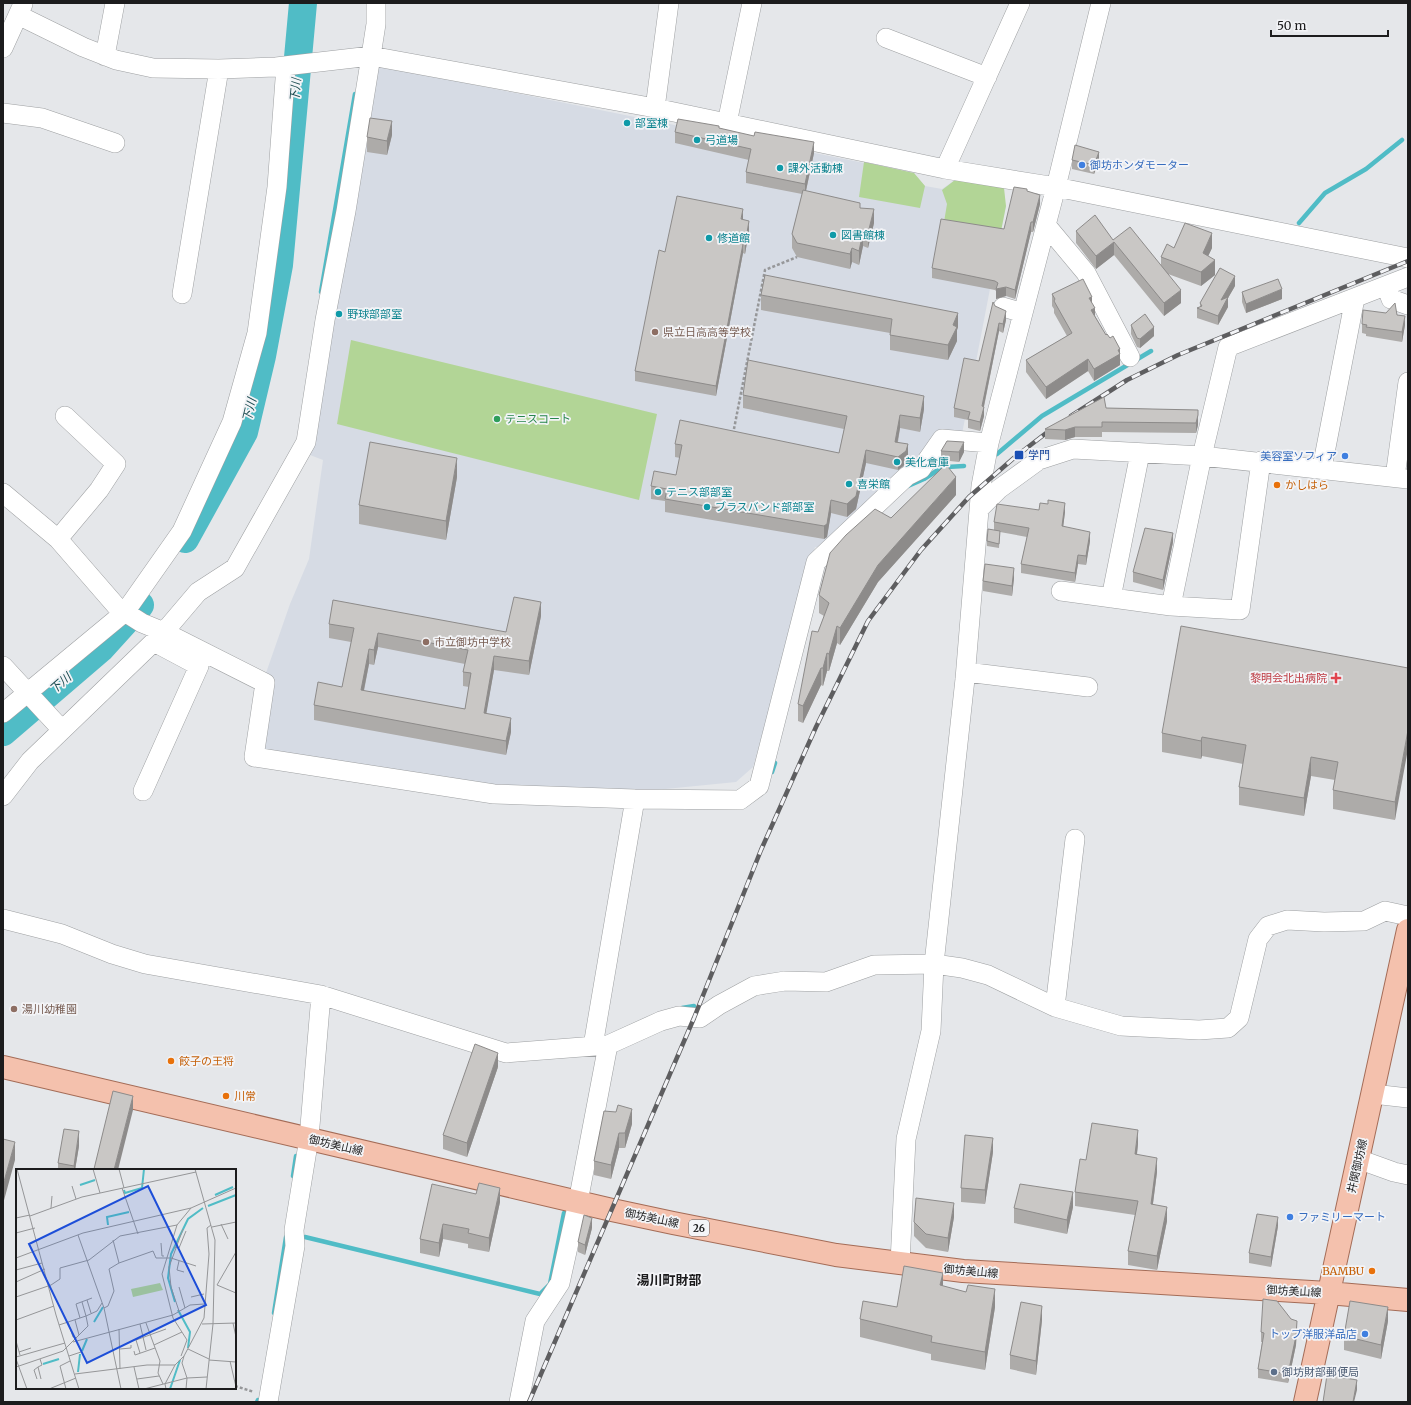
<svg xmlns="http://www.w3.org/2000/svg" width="1411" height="1405" font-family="Merriweather,'Noto Sans JP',serif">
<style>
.built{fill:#d6dbe4}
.green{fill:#b2d596}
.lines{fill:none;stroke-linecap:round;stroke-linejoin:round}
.stream{stroke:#50bcc6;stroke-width:4.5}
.river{stroke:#50bcc6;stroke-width:28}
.minor-casing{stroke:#9ea0a2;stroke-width:20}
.major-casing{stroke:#a46c57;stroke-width:24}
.path{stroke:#969799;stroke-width:2.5;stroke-dasharray:3 2;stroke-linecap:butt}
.minor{stroke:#fff;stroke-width:19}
.major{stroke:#f4c1ad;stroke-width:22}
.rail-casing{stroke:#5e5e60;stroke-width:4.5}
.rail{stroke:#f3f4f7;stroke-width:3;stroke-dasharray:9;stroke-linecap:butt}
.wall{fill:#adaba9;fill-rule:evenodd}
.shaded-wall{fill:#8d8b8a}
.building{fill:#c9c7c5;stroke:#8d8b8a;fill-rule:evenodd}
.culture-dot{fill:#0f9aa8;stroke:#f3f4f7;stroke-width:1.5}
.shop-dot{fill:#3f7fe0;stroke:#f3f4f7;stroke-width:1.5}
.education-dot{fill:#8d6e63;stroke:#f3f4f7;stroke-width:1.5}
.leisure-dot{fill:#2e9e5b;stroke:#f3f4f7;stroke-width:1.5}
.transit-dot{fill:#1a4fb4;stroke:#f3f4f7;stroke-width:1.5}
.food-dot{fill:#e8710a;stroke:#f3f4f7;stroke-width:1.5}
.health-dot{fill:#e0444e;stroke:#f3f4f7;stroke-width:1.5}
.service-dot{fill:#5c6f8a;stroke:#f3f4f7;stroke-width:1.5}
.labels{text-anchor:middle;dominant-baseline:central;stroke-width:3.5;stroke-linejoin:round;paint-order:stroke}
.shield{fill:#f3f4f7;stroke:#5c5d5e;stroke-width:1}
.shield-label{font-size:10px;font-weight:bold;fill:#1c1c1d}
.culture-label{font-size:11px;fill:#0d838f;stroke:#f3f4f7;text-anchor:start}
.shop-label{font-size:11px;fill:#366cbe;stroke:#f3f4f7;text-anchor:start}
.education-label{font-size:11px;fill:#785e54;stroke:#f3f4f7;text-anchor:start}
.leisure-label{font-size:11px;fill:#27864d;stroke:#f3f4f7;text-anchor:start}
.transit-label{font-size:11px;fill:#164399;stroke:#f3f4f7;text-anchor:start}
.food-label{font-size:11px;fill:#c56008;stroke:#f3f4f7;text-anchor:start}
.health-label{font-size:11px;fill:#be3a42;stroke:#f3f4f7;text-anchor:end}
.street-label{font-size:11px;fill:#1c1c1d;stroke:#f3f4f7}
.service-label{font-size:11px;fill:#4e5e75;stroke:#f3f4f7;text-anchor:start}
.water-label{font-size:12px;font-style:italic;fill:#1e4d52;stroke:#f3f4f7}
.quarter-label{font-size:13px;font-weight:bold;fill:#1c1c1d;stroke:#f3f4f7}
.inset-river{fill:none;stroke:#50bcc6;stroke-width:2}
.inset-road{fill:none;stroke:#959698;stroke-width:1}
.view{fill:#1d4ed8;fill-opacity:0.15;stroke:#1d4ed8;stroke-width:2}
.inset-edge{fill:none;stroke:#1c1c1d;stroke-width:2}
</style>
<rect width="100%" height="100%" fill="#e5e7ea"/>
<path class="built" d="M376 65 914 173 925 186 942 189 955 180 1006 206 962 434 919 467 823 548 815 547 753 767 736 782 635 792 496 790 257 753 266 673 290 604 309 559 323 460 310 455 312 434Z"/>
<path class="green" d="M864 162 914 173 925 186 920 208 859 197Z
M955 180 1004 188 1006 206 1001 231 944 222 947 204 942 190Z
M351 340 657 414 639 500 337 424Z"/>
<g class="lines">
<path class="stream" d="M1299 223 1325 193 1366 169 1402 140
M321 292 355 94
M997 454 1042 416 1151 351
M908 486 924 479 938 470 947 467 964 466
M772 772 775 763
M682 1008 694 1006
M293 1176 296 1156
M305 1237 540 1294 550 1284 564 1213
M274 1313 286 1237
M257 1402 258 1400"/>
<path class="river" d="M185 539 244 432 262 356 279 265 303 3
M3 732 101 648 140 605"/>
<g class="minor-casing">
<path id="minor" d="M18 15 83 47 116 60 153 68 219 69 276 67 371 56 655 108 945 169 1056 187 1408 258
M886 38 987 77
M3 48 23 4
M105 56 115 3
M655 108 669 3
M3 113 42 118 115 143
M727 123 752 3
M945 169 1020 3
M1046 225 1086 273 1130 357
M1408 277 1228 347 1202 456 1408 479
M1386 286 1391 299 1408 305
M182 294 219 69
M1003 307 1023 313
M1322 468 1355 298
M1395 477 1408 382
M3 493 58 539 117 607 142 623 164 632 265 683 254 757 494 794 635 799 740 800 759 786 816 562 907 476 921 469 942 439 989 443
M980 508 999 489 1039 460 1073 449 1202 456 1171 606
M58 539 99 490 116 464 65 416
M1061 591 1171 606 1240 610 1261 461
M1111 598 1140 453
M3 666 62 730
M966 672 1088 687
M3 713 125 612 182 531 232 422 257 333 277 187 286 66
M143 791 199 666 154 642
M3 796 30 761 164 632 198 592 235 568 306 442 325 320 346 211 371 56 376 24V3
M3 919 62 934 112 954 145 964 321 995 506 1053 608 1045 661 1021 679 1016 700 1018 719 1005 754 986 785 981 826 982 874 965 934 964 962 968 988 975 1055 1007 1121 1026 1199 1030 1228 1028 1239 1018 1258 939 1268 926 1287 920 1324 922 1364 921 1385 911 1408 916
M1055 1007 1075 839
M593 1046 635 799
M1373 1094 1408 1098
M1358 1159 1394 1172 1408 1175
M900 1263 906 1139 931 1031 934 964 965 679 981 486 989 443 1056 187 1101 3
M268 1402 295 1246 294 1230 309 1138 321 995
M519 1402 535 1321 560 1283 578 1202 608 1045"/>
</g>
<g class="major-casing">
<path id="major" d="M3 1067 612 1210 673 1223 836 1255 963 1271 1328 1293 1408 1300
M1305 1402 1408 930"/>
</g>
<path class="path" d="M733 434 765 270 797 257
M235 1386 254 1392"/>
<use href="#minor" class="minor"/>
<use href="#major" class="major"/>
<g class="rail-casing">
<path id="rail" d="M1071 416 1127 380 1178 355 1408 261
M529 1402 694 1018 761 850 816 727 868 621 921 550 969 497 1015 457 1054 427"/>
</g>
<use href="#rail" class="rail"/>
</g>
<path class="wall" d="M719 128 814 153 806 191 860 208 874 223 868 248 863 246 859 265 852 262 850 269 797 257 792 248V234L802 194 746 183V172L749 160 675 143V132Z
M392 135 387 155 367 152V137Z
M1072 160 1099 161 1094 174 1072 169Z
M1027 191 1040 204 1033 232H1031L1015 299 1006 296 996 299V291L995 290 932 278V268L1004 229Z
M743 219 749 231 745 254 743 253 716 396 635 381V371L665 252Z
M1076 231 1113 240 1161 266V257L1174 248H1212L1208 256 1215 275 1201 286 1168 274 1181 303 1164 316 1114 255 1096 269 1076 243Z
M1235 286 1228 298V307L1218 325 1197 318V308L1200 307V303Z
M1242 292 1282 299 1246 313 1242 302Z
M1052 294 1092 304 1095 316 1106 335 1110 338 1120 349V365L1094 381 1088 371 1046 399 1026 372V360L1067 336 1054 313V309L1052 306Z
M761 295 958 327 957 330V341L948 360 890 350V333L761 310Z
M995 306 1006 320 1003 333 999 331 984 407V416L980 431 968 428V420L954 417V408L979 361Z
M1397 315 1405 325 1402 342 1366 336V334L1362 333V324Z
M1131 325 1154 336 1140 348 1137 347 1131 334Z
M743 395 924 409 920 432 900 428 898 442 908 457 906 464 898 470 866 463 856 509 847 517 831 513 827 537 824 539 665 512V501L651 499V486L676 475 680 458 675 457V444L839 453 844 429 743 408Z
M1106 408 1198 410V425L1196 433 1102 432V437H1075L1065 440 1045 439V429Z
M941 451 964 452 959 462 941 460Z
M457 477 446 540 359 524V505Z
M956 495 878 582 840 645 837 643 829 671H827L823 686 821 685 803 723 798 721V704L818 632 824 616 819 613V595L891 518Z
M1039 510 1065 512 1063 527 1090 541 1086 565 1078 564 1075 582 1021 573V564L1027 537 1000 532 999 548 987 546V541L994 530V522Z
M1173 542 1163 590 1133 582V572Z
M1014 578 1012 596 983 591V581Z
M541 616 529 675 494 670 486 713 511 732 506 755 314 720V705L342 687 351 642 329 638V624L506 632ZM378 647 465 664 463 672V686L469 687 465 709 364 691 369 664 374 665Z
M1408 668 1395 820 1333 809V790L1335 780 1311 776 1304 816 1239 805V787L1243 764 1202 756 1201 759 1162 752V733Z
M498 1067 467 1157 443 1149V1135Z
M604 1111 632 1124 625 1148H619L611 1179 594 1175V1161Z
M1138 1144 1137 1155 1157 1172 1153 1204 1167 1221 1157 1270 1128 1265V1251L1135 1215 1075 1206V1192L1086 1160Z
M79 1146 75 1170H58V1163Z
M993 1152 985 1204 961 1202V1188Z
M476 1194 500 1202 489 1252 468 1248V1244L443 1239 439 1257 420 1253V1239Z
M1073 1207 1067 1234 1014 1223V1208Z
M954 1217 948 1252 926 1248 914 1236V1222Z
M1278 1226 1271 1267 1249 1263V1253Z
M592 1228 585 1255 578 1252V1242Z
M943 1286 966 1292 995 1307 985 1370 931 1360V1354L860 1337V1319L897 1307Z
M1042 1320 1036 1375 1010 1369V1355Z
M1388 1321 1381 1359 1344 1350V1336Z
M1297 1330 1296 1345 1288 1383 1258 1378V1369L1262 1342H1261V1332Z"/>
<path class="shaded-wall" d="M392 121V135L387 155V141Z
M814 142V153L805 195V184Z
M1099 152V161L1094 174V165Z
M1040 195V204L1033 232V222Z
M743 209V219H741Z
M874 209V223L868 248V233Z
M749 221V231L745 254V244Z
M1031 222V232L1015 299V290Z
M863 232V246L859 265V251Z
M1212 233V248L1203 267V253Z
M1114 242V255L1096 269V256Z
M743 244V253L716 396V386Z
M852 248V262L850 269V254Z
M1215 260V275L1201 286V272Z
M1235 276V286L1228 298V307L1218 325V316L1221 300Z
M1006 287V296L996 299V289Z
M1282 289V299L1246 313V304Z
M1181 290V303L1164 316V303Z
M1092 297V308L1089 298Z
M1095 308V320L1091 310Z
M1006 311V320L1003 333V324Z
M958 313V327L957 330V341L948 360V345L953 325Z
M1405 316V325L1402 342V332Z
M999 323V331L982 415 984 407V416L980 431V422L982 406Z
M1154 327V336L1140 348V339Z
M1120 349V365L1094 381V369Z
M1088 359V371L1046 399V387Z
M924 396V409L920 432V418Z
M900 415V428L895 455V442Z
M1198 415V425L1196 433V423Z
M1075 427V437L1065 440V430Z
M964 442V452L959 462V452Z
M908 444V457L906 464 898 470V457Z
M866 450V463L856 509 847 517V504Z
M457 458V477L446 540V521Z
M956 477V495L878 582 840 645V628L878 565Z
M831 500V513L827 537 824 539V526Z
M1065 503V512L1062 536V526Z
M1090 532V541L1086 565V556Z
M1173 533V542L1163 590V580Z
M1078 555V564L1075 582V573Z
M1014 568V578L1012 596V586Z
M541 602V616L529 675V661Z
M837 626V643L829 671V654Z
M378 633V647L374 665V650Z
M369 649V664L361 704V690Z
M827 653V671L823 686V668Z
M494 656V670L484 727V713Z
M821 668V685L803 723V706Z
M511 718V732L506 755V741Z
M1408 730V749L1395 820V802Z
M1202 737V756L1201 759V741Z
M1311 757V776L1304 816V798Z
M498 1053V1067L467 1157V1143Z
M133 1096V1110L118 1170H114Z
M632 1109V1124L625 1148V1133Z
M1138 1130V1144L1135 1169V1154Z
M79 1131V1146L75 1170H74V1166Z
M619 1133V1148L611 1179V1165Z
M993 1138V1152L985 1204V1190Z
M15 1142V1160L3 1204V1185Z
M1157 1158V1172L1151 1218V1204Z
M500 1188V1202L489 1252V1238Z
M1073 1192V1207L1067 1234V1220Z
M954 1203V1217L948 1252V1238Z
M1167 1207V1221L1157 1270V1256Z
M1278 1217V1226L1271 1267V1257Z
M592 1218V1228L585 1255V1245Z
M443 1224V1239L439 1257V1243Z
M943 1273V1291L940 1285Z
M995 1289V1307L985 1370V1352Z
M1042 1306V1320L1036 1375V1361Z
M1388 1307V1321L1381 1359V1345Z
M1297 1321 1296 1345 1288 1383V1374Z
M1357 1380V1390L1354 1402H1353Z"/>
<path class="building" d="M370 118 392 121 387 141 367 137Z
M678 119 719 126V128L754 136 755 132 814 142 805 184 746 172 751 149 675 132Z
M1075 145 1099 152 1094 165 1072 160Z
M1014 187 1027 189V191L1040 195 1033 222H1031L1015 290 1006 287 996 289 998 283 995 281 932 268 941 219 1004 229Z
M803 190 860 203V208L874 209 868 233 863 232 859 251 852 248 850 254 797 243 792 234Z
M677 196 743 209 741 219 749 221 745 244H743L716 386 635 371 659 250 665 252Z
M1095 215 1113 240 1130 227 1181 290 1164 303 1114 242 1096 256 1076 231Z
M1185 223 1212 233 1203 253 1215 260 1201 272 1161 257 1167 244 1174 248Z
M1220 268 1235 276 1221 300 1228 297 1218 316 1197 308 1202 306 1200 303Z
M765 275 958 313 953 325 957 327 948 345 890 335 892 319 761 295Z
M1083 279 1092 297 1089 298 1095 308 1091 310 1106 335 1107 334 1110 338 1113 336 1120 349 1118 350 1120 354 1094 369 1088 359 1046 387 1026 360 1072 333 1054 301 1055 299 1052 294Z
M1278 279 1282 289 1246 304 1242 292Z
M993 302 995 306 1006 311 1003 324 999 323 982 406 984 407 980 422 968 419 970 412 954 408 964 358 979 361Z
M1395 303 1397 315 1405 316 1402 332 1366 327 1367 325 1362 324 1363 310 1386 313Z
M1145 314 1154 327 1140 339 1137 338 1131 325Z
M748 360 924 396 920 418 900 415 895 442 908 444 906 451 898 457 866 450 856 496 847 504 831 500 827 524 824 526 665 499 667 489 651 486 654 471 676 475 682 445 675 444 680 420 839 453 847 416 743 395Z
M1104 397 1106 408 1198 410V415L1196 423 1102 422V427H1075L1065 430 1045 429Z
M947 441 964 442 959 452 941 451Z
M370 442 457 458 446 521 359 505Z
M943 467H948L956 477 878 565 840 628 837 626 829 654 827 653 823 668H821L803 706 798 704 812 631 818 632 829 603 819 595 830 553 846 535 875 509 891 518Z
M1048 500 1065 503 1062 526 1090 532 1086 556 1078 555 1075 573 1021 564 1029 528 994 522 997 504 1039 510 1040 503 1048 504Z
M1145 528 1173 533 1163 580 1133 572Z
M988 529 1000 531 999 544 987 541Z
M985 564 1014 568 1012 586 983 581Z
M514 597 541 602 529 661 494 656 484 713 511 718 506 741 314 705 318 682 342 687 354 628 329 624 333 600 506 632ZM378 633 468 650 463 672 471 673 465 709 361 690 369 649 374 650Z
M1181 626 1408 668V730L1395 802 1333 790 1338 762 1311 757 1304 798 1239 787 1246 745 1202 737 1201 741 1162 733Z
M475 1044 498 1053 467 1143 443 1135Z
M113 1091 133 1096 114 1170H98L94 1169Z
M618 1105 632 1109 625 1133H619L611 1165 594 1161 604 1111 616 1112Z
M1092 1123 1138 1130 1135 1154 1157 1158 1151 1204 1167 1207 1157 1256 1128 1251 1138 1201 1075 1192 1080 1159 1086 1160Z
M64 1129 79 1131 74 1166 58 1163Z
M965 1135 993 1138 985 1190 961 1188Z
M3 1139 15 1142 3 1185Z
M479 1183 500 1188 489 1238 468 1233 469 1229 443 1224 439 1243 420 1239 432 1184 476 1194Z
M1020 1184 1073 1192 1067 1220 1014 1208Z
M916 1198 954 1203 948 1238 926 1234 914 1222Z
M1257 1214 1278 1217 1271 1257 1249 1253Z
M584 1215 592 1218 585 1245 578 1242Z
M904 1266 943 1273 940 1285 966 1292 968 1285 995 1289 985 1352 931 1342 932 1336 860 1319 863 1301 897 1307Z
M1263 1299 1277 1301 1291 1319 1297 1321 1296 1336 1288 1374 1258 1369 1264 1333 1261 1332Z
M1350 1301 1388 1307 1381 1345 1344 1336Z
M1021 1302 1042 1306 1036 1361 1010 1355Z
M1327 1375 1357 1380 1353 1402H1323Z"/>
<g class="culture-dot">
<circle cx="627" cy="123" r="4"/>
<circle cx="697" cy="140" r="4"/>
<circle cx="780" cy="168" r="4"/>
<circle cx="833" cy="235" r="4"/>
<circle cx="709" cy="238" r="4"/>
<circle cx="339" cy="314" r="4"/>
<circle cx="897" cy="462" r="4"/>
<circle cx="849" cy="484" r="4"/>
<circle cx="658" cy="492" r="4"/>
<circle cx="707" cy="507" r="4"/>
</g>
<g class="shop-dot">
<circle cx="1082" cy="165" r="4"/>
<circle cx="1345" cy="456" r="4"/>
<circle cx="1290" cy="1217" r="4"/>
<circle cx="1365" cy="1334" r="4"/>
</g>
<g class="education-dot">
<circle cx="655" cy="332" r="4"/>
<circle cx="426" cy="642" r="4"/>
<circle cx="14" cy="1009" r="4"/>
</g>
<circle class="leisure-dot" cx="497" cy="419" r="4"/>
<rect class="transit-dot" x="1014" y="450" width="10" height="10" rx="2"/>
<g class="food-dot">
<circle cx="1277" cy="485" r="4"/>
<circle cx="171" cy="1061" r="4"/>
<circle cx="226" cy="1096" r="4"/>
<circle cx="1372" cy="1271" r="4"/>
</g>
<path class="health-dot" d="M1334 672h4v4h4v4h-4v4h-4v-4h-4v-4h4z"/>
<circle class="service-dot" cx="1274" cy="1372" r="4"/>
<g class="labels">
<rect class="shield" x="689" y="1220" width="20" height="16" rx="3"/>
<g class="shield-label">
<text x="699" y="1228">26</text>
</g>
<g class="culture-label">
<text x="635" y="123">部室棟</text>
<text x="705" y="140">弓道場</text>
<text x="788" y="168">課外活動棟</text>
<text x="841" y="235">図書館棟</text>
<text x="717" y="238">修道館</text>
<text x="347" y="314">野球部部室</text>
<text x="905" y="462">美化倉庫</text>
<text x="857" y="484">喜栄館</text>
<text x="666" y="492">テニス部部室</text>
<text x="715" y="507">ブラスバンド部部室</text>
</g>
<g class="shop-label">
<text x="1090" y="165">御坊ホンダモーター</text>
<text x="1337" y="456" text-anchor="end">美容室ソフィア</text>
<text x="1298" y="1217">ファミリーマート</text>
<text x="1357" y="1334" text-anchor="end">トップ洋服洋品店</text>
</g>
<g class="education-label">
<text x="663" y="332">県立日高高等学校</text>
<text x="434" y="642">市立御坊中学校</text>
<text x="22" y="1009">湯川幼稚園</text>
</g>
<g class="leisure-label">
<text x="505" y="419">テニスコート</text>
</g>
<g class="transit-label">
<text x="1028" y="455">学門</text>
</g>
<g class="food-label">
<text x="1285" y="485">かしはら</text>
<text x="179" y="1061">餃子の王将</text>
<text x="234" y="1096">川常</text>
<text x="1364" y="1271" text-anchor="end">BAMBU</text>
</g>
<g class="health-label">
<text x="1327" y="678">黎明会北出病院</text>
</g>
<g class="street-label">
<text transform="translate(336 1145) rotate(13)">御坊美山線</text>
<text transform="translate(1357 1166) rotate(-77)">井関御坊線</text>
<text transform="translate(652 1218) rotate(12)">御坊美山線</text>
<text transform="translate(971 1271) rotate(5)">御坊美山線</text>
<text transform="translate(1294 1291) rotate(3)">御坊美山線</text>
</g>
<g class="service-label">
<text x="1282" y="1372">御坊財部郵便局</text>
</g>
<g class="water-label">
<text transform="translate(295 90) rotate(-85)">下川</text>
<text transform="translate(249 410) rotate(-76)">下川</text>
<text transform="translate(60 683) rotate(-41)">下川</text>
</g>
<g class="quarter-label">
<text x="669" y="1280">湯川町財部</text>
</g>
</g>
<g transform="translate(16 1169)">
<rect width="220" height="220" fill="#e5e7ea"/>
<path d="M144 114 147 121 117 128 115 120Z" fill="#b2d596"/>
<path class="inset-river" d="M64 16 79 11M108 21 109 24 126 19 128 0M199 26 217 18M192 37 220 26M92 56 91 48 113 43M159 133 152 109 155 85 172 50 187 39M162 141 174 163 172 179M78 153 87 138M66 182 71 170M27 195 43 190M62 203 64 185M154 220 164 191"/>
<path class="inset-road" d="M1 0 40 146 63 220M77 0 84 24M103 0 108 19M179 0 199 71 197 155 190 220M56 17 60 30M106 19 122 65M35 39 36 27M14 47 66 28 180 3M0 49 14 46M205 55 212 70M196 58 220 53M0 64 19 59M62 66 88 139 105 220M97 71 103 94M145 74 146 87H148M158 78 163 79 170 62M0 89 67 64 175 39 220 19M163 92 161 101 168 103M0 101 26 94M0 113 29 100M201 116 220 83M201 116 220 124M163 118 169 139M0 128 35 116 44 110V99L73 91 104 67 161 56M175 128 188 125M71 131 75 144M66 133 70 147 81 142 86 134M88 139 92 137 98 122 93 100 103 94 137 82 140 89H155L180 97M163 142 155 118 153 98 167 60M64 149 60 135 76 129M0 151 38 137M59 151 63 166M52 153 57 168 61 169M130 154 138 176 166 163M217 154 220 168M124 155 130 181M186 155 220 154M103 160 104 200M0 172 4 186M57 173 157 146 174 136 188 135M138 176 144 192 142 204 147 215M104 180 115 179V176M172 180 193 190M118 182 119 186 139 179M3 183 15 179M124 184 120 171 150 160M53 187 65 183M165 187 171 171 157 149 146 105 161 56 175 39M168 187 166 194 171 209 170 220M0 188 49 174M0 190 11 220M24 190 26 196 22 198 25 210M193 191 220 193M214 192 220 218M0 198 47 182 72 157 70 147 43 156M118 198 123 220M59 205 131 196H159M21 210 18 201 22 198M121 210 143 207M33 220 60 209M50 220 44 197 54 192M128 220 171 209 191 208M150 220 149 215 159 196 168 187 188 149 193 85 191 59 195 56"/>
<path class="view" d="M132 17 190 136 71 194 13 75Z"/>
<rect width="220" height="220" class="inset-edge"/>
</g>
<rect width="1411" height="1405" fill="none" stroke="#1c1c1d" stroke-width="8"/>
<path d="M1271 30v6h117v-6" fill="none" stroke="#1c1c1d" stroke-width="2"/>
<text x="1277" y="30" font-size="12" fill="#1c1c1d" stroke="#f3f4f7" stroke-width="3" paint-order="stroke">50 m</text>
</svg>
